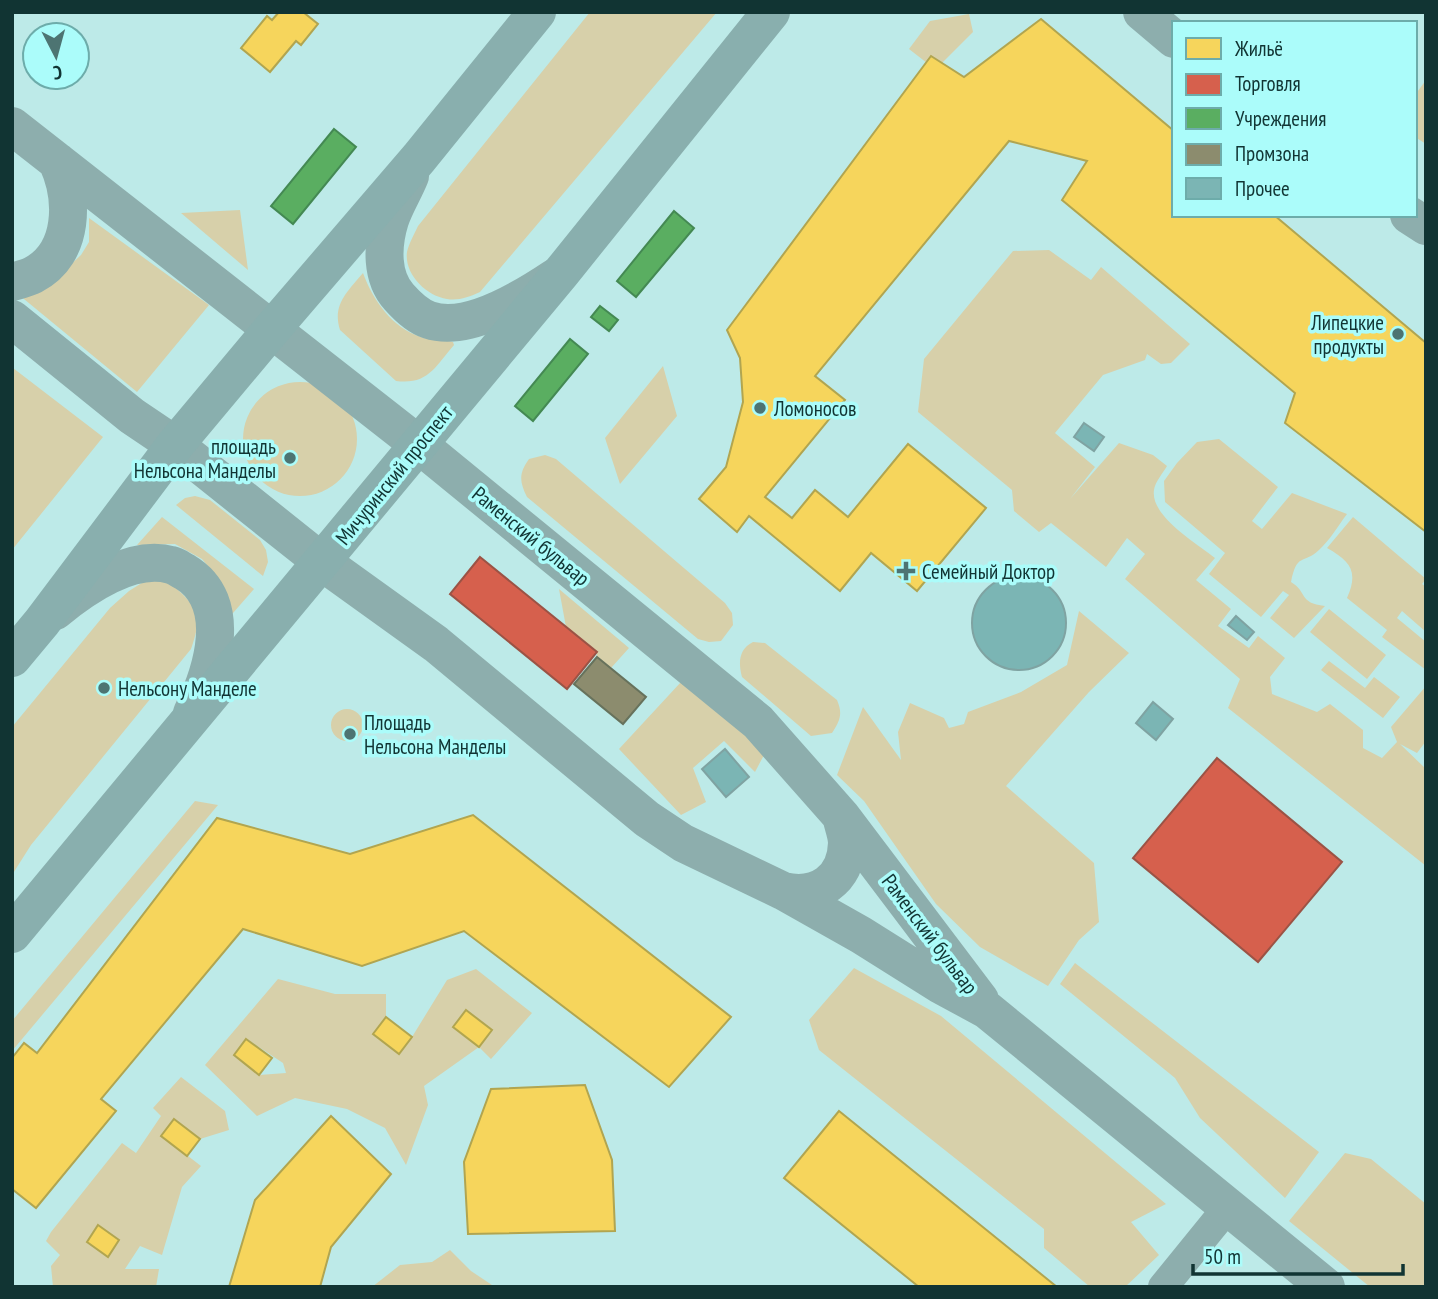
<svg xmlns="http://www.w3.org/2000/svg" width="1438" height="1299" font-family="'PT Sans Narrow',sans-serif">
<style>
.green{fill:#d7d0aa;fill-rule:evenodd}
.homes{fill:#f6d55c;stroke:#b1a550;stroke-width:2}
.shops{fill:#d6604d;stroke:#9b5345;stroke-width:2}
.public{fill:#5aae61;stroke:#448953;stroke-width:2}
.industry{fill:#8c8c6e;stroke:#67725c;stroke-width:2}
.building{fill:#7bb5b4;stroke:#7fa3a2;stroke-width:2}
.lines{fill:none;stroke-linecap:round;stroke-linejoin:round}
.minor{stroke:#8daead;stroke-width:30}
.tertiary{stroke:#8daead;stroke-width:38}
.primary{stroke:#89afae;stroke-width:38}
.poi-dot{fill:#4d7472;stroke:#abfcfa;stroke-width:2.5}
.labels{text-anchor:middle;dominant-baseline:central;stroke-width:7;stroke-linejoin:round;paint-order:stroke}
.poi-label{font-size:21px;fill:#113433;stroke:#abfcfa;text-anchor:start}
.street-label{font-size:21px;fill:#113433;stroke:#abfcfa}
</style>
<rect width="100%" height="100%" fill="#bdeae8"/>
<path class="green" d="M590 12H717L480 292C469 297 458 301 447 299 426 296 404 274 407 252 409 243 414 235 418 226Z
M969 14 973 32 942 63 932 57 927 63 909 49 930 21Z
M1426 80V144L1415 137V95Z
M240 210 248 270 181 213Z
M89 218 209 305 137 392 13 290 53 281 81 255 89 242Z
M1049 250 1091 280 1101 267 1190 344 1171 363 1161 364 1147 354 1145 360 1103 375 1055 433 1095 467 1070 499 1119 443 1153 455 1167 466C1163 473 1155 482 1154 490 1150 516 1196 543 1215 558L1196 580 1231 609 1218 626 1249 648 1258 636 1285 658 1270 677 1272 694 1317 712 1330 704 1363 730V748L1382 758 1397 742 1391 727 1426 686V741L1417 753 1400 744 1426 769V866L1228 708 1240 679 1125 579 1145 554 1127 538 1106 567 1051 523 1039 532 1014 511 1012 490 918 412 924 359 1013 251Z
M363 273C373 300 392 328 421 337 431 341 443 339 453 342L454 345C435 367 428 385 396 381L340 330C332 305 347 292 363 273Z
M663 366 677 416 620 484 605 438Z
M13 368 103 437 12 550V369Z
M243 439a57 57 0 1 1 114 0a57 57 0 1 1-114 0Z
M1219 439 1278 487 1252 521 1262 529 1292 493 1347 514C1338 526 1330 540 1319 550 1303 565 1297 552 1291 582 1308 592 1298 603 1325 606L1294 638 1270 618 1289 595 1283 591 1261 617 1209 574 1225 553 1165 502 1164 481 1177 463 1197 442Z
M545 455 556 459 725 603 732 613 733 625 721 641 709 642 698 639 527 497C519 481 519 473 529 459Z
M195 496 210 500 260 540 266 550 268 562 263 576 176 505 185 498Z
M162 517 254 589 226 621 218 578 202 559 175 544 137 545Z
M1353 517 1426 579 1422 584 1426 587V632L1402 611 1397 618 1426 642V670L1382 637 1387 630 1347 598C1359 571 1350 561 1327 548Z
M148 579 168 580C195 607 205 609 191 649L31 845 12 875V727L110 608 129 591Z
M559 589 629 648 611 668 597 657V652L566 627Z
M1329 609 1386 655 1367 679 1310 632Z
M1079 611 1129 653 1089 692 1006 786 1094 863 1099 922 1079 940 1048 986 980 947 936 904 864 801 837 775 863 707 901 760 898 732 910 703 944 718 949 728 964 724 968 712 1021 692 1067 665Z
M753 642 765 643 837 700C843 714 840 721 832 733L811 736 742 677C738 662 739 649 753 642Z
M1329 661 1365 688 1374 677 1400 697 1383 718 1321 670Z
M681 682 748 734 765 753 755 772 724 741 693 768 706 802 681 815 619 749Z
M331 725a16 16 0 1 1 32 0a16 16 0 1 1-32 0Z
M195 801 218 805 12 1051V1021Z
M1075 963 1319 1152 1285 1198 1200 1118 1175 1078 1060 984Z
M854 968 941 1016 1166 1204 1131 1222 1159 1255 1125 1287H1090L1044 1248V1229L819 1050 809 1020Z
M476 969 532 1013 491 1059 479 1047 424 1086 428 1105 406 1165 385 1128 347 1109 295 1098 257 1116 205 1065 278 979 335 994H386V1017L373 1034 399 1053 412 1037 447 980ZM247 1039 283 1063 286 1073 259 1075 234 1055Z
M181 1077 225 1111 229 1130 200 1139 174 1119 162 1136 201 1166 182 1187 162 1255 140 1246 125 1269H159L156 1287H53L51 1266 60 1255 46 1241 51 1232 122 1143 136 1153 161 1116 153 1108ZM98 1225 119 1240 108 1257 87 1242Z
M1345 1153 1371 1159 1426 1204V1287H1370L1289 1221Z
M450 1250 471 1271 495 1287H372L400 1265 432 1262Z"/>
<path class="homes" d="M279 12H303L318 24 301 45 296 41 270 72 241 48 267 16 272 20Z
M1041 19 1174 131V215H1274L1426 343V532L1285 423 1295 393 1062 200 1087 161 1009 141 815 376 845 400 765 497 792 518 815 490 848 517 908 444 986 508 917 591 871 553 840 591 749 516 737 532 699 499 726 467 743 402 740 358 727 330 931 56 964 77Z
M473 815 731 1017 669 1087 464 931 362 966 243 929 101 1099 116 1111 36 1208 12 1189V1058L24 1043 37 1053 217 818 350 854Z
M466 1010 492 1030 479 1047 453 1027Z
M386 1017 412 1037 399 1054 373 1034Z
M246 1039 272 1058 259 1075 234 1055Z
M585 1085 612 1160 615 1231 468 1234 464 1162 491 1089Z
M839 1111 989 1232 1057 1287H919L784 1178Z
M331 1116 391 1174 331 1247 320 1287H229L255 1200Z
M174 1119 200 1139 187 1156 161 1136Z
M98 1225 119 1240 108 1257 87 1242Z"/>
<path class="shops" d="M480 557 597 652 567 689 450 594Z
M1217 758 1342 862 1258 962 1133 858Z"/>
<path class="public" d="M334 129 356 147 293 224 271 206Z
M674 211 694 228 636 297 617 281Z
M600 306 618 320 609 331 591 317Z
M570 339 588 354 533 421 515 406Z"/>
<path class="industry" d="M597 657 646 697 623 724 574 684Z"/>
<path class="building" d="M1084 423 1104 437 1094 451 1074 437Z
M972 623a47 47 0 1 1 94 0a47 47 0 1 1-94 0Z
M1236 616 1254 632 1247 640 1228 625Z
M1153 702 1173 719 1156 740 1136 723Z
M725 749 749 777 726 797 702 769Z"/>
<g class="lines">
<path class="minor" d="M1163 1287 1228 1207"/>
<path class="tertiary" d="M1142 12 1174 39
M12 126 418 444 758 722 841 816 980 1000
M410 176C404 191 395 205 390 220 382 246 381 277 399 297 407 306 417 316 429 320 467 333 524 298 554 278
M1409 215 1426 226
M12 282C19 280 27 278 33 275 75 253 74 198 57 161
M12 319 132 416 175 445 322 562 436 644 647 819 683 843 783 891 861 935 939 984 987 1010 1326 1287
M55 611C84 587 132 554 171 565 176 566 181 570 185 572 235 602 212 672 192 713
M783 891C818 899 846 880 847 843 847 835 843 825 841 816"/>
<path class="primary" d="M12 658 42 622 175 445 272 329 419 158 537 12
M12 934 561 273 771 12"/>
</g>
<g class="poi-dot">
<circle cx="1398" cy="334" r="7"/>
<circle cx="760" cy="408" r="7"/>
<circle cx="290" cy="458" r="7"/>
<path d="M902.5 560.5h7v7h7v7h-7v7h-7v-7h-7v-7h7z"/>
<circle cx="104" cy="688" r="7"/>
<circle cx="350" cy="734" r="7"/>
</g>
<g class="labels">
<g class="poi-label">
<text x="1384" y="322" text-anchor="end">Липецкие<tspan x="1384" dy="24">продукты</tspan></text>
<text x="774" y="408">Ломоносов</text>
<text x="276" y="446" text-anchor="end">площадь<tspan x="276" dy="24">Нельсона Манделы</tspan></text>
<text x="922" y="571">Семейный Доктор</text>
<text x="118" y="688">Нельсону Манделе</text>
<text x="364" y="722">Площадь<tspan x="364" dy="24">Нельсона Манделы</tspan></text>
</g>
<g class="street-label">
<text transform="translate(394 475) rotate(-51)">Мичуринский проспект</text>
<text transform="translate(531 536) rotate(39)">Раменский бульвар</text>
<text transform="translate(930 934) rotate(53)">Раменский бульвар</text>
</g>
</g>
<rect width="1438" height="1299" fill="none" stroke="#113433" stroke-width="28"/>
<rect x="1172" y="21" width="245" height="196" fill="#abfcfa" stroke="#6dacaa" stroke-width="2"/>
<rect x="1186" y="38" width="35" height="21" fill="#f6d55c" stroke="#6dacaa" stroke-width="2"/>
<text x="1235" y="56" font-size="21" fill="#113433">Жильё</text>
<rect x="1186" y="74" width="35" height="21" fill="#d6604d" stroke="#6dacaa" stroke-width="2"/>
<text x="1235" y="91" font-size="21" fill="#113433">Торговля</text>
<rect x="1186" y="108" width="35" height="21" fill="#5aae61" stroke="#6dacaa" stroke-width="2"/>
<text x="1235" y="126" font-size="21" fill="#113433">Учреждения</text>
<rect x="1186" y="144" width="35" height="21" fill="#8c8c6e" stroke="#6dacaa" stroke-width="2"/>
<text x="1235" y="161" font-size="21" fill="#113433">Промзона</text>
<rect x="1186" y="178" width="35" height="21" fill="#7bb5b4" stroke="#6dacaa" stroke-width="2"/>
<text x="1235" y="196" font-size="21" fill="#113433">Прочее</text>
<g transform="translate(56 56) rotate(174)"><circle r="33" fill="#abfcfa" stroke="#6dacaa" stroke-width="2"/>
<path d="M0-5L12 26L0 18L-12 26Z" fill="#4d7472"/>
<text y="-10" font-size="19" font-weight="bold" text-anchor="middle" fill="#113433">С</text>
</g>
<path d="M1193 1264v10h210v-10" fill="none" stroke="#113433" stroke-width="3.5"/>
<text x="1204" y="1264" font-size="21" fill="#113433" stroke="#abfcfa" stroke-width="5" paint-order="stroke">50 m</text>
</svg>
